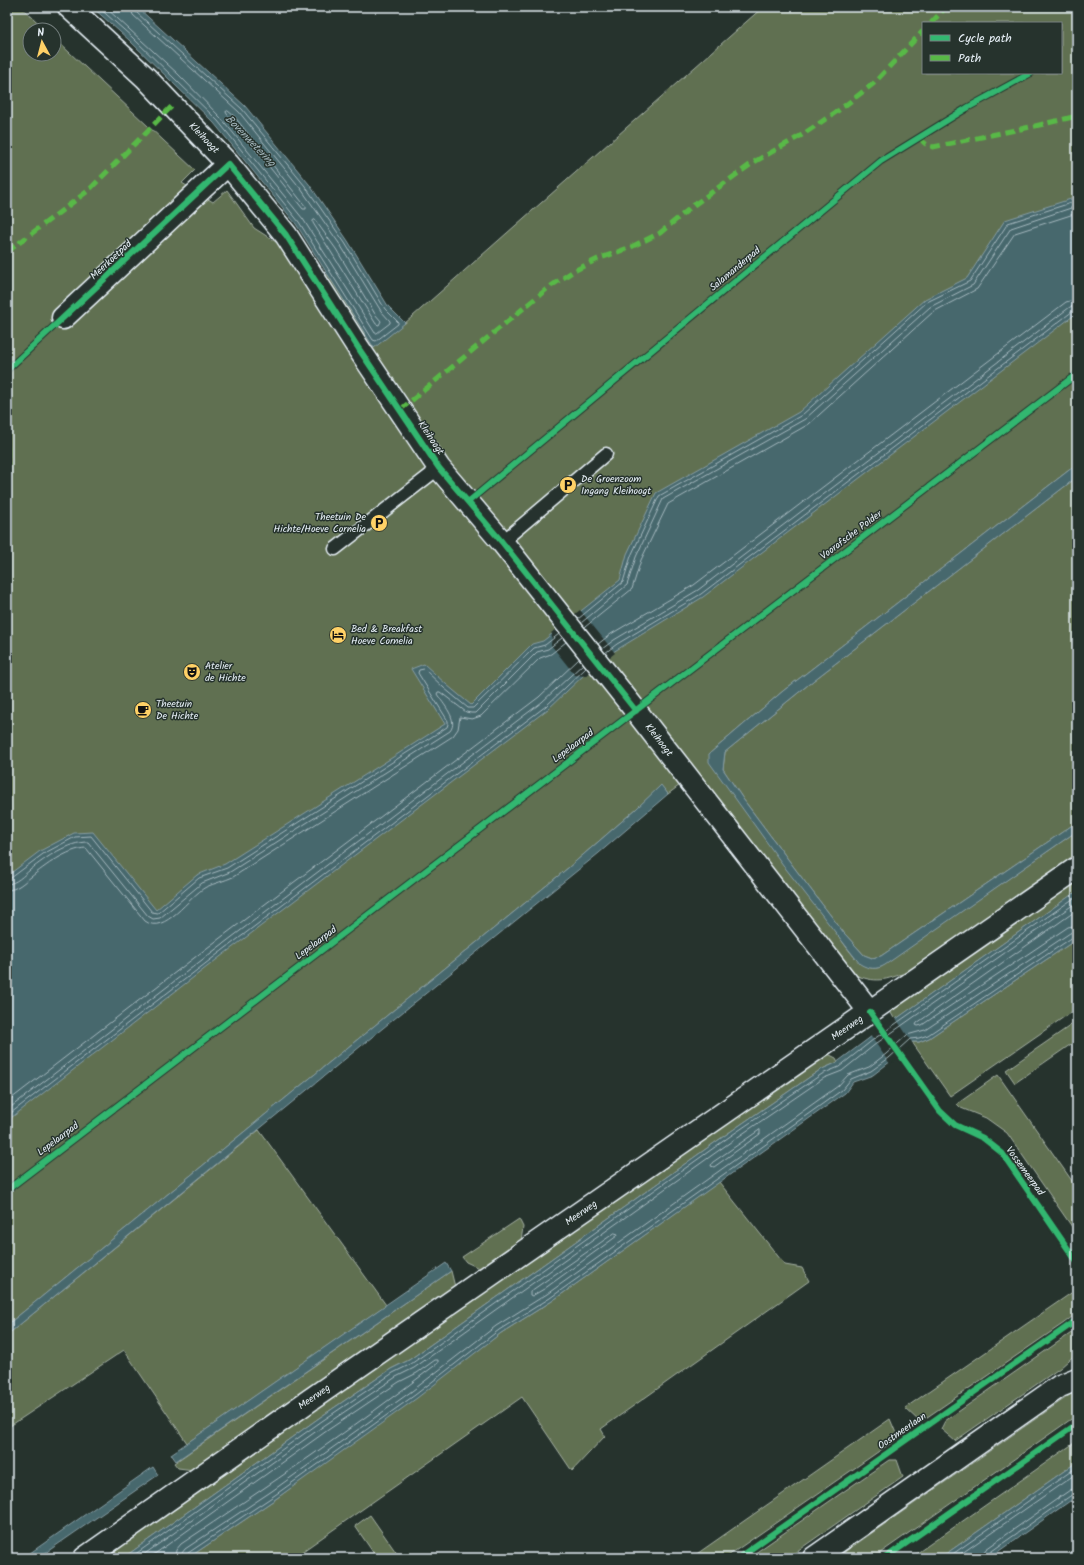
<svg xmlns="http://www.w3.org/2000/svg" width="1084" height="1565" font-family="Kalam,sans-serif">
<style>
.green{fill:#617051;stroke:#a4b0a4;fill-rule:evenodd}
.water{fill:#46676d;stroke:#879ea5}
.pier{fill:#26332d}
.lines{fill:none;stroke-linecap:round;stroke-linejoin:round}
.shore{stroke:#a7bac0;stroke-width:1}
.service-casing{stroke:#e8f1f8;stroke-width:15}
.minor-casing{stroke:#e8f1f8;stroke-width:25}
.tertiary-casing{stroke:#e8f1f8;stroke-width:25}
.service{stroke:#26332d;stroke-width:12}
.minor{stroke:#26332d;stroke-width:22}
.tertiary{stroke:#26332d;stroke-width:22}
.quiet{stroke:#58b947;stroke-width:5;stroke-dasharray:10 5;stroke-linecap:butt}
.cycleway-casing{stroke:#26332d;stroke-width:8}
.cycleway{stroke:#33b770;stroke-width:6}
.labels{text-anchor:middle;dominant-baseline:central;stroke-width:3;stroke-linejoin:round;paint-order:stroke}
.street-label{font-size:10px;fill:#e8f1f8;stroke:#26332d}
.poi-label{font-size:10px;fill:#e8f1f8;stroke:#26332d;text-anchor:start}
.water-label{font-size:11px;font-style:italic;fill:#a7bac0;stroke:#26332d}
</style>
<rect width="100%" height="100%" fill="#26332d"/>
<filter id="ink" filterUnits="userSpaceOnUse"><feTurbulence type="fractalNoise" baseFrequency=".025" numOctaves="2"/><feDisplacementMap in="SourceGraphic" scale="8" xChannelSelector="R" yChannelSelector="G"/><feConvolveMatrix kernelMatrix="1 2 1 2 8 2 1 2 1" color-interpolation-filters="sRGB"/></filter>
<g filter="url(#ink)">
<path class="green" d="M7 7H21L46 30H30V54H54V38L195 170 182 183 213 202 227 190 254 228 404 324 763 7H1077V464L783 691 709 754 847 948C856 959 864 972 881 967L1077 831V856L908 972C884 980 878 984 852 974L680 785 668 794 661 786 636 809 568 868 7 1325ZM923 23H1061V73H923Z
M1077 477V822L881 956 872 958 864 955 844 933 799 874 743 799 723 769 725 752 814 680Z
M1077 882V891L895 1020 891 1013 892 1008 1015 925Z
M1077 939V1008L950 1096 912 1042H919L929 1038Z
M1077 1021V1040L1015 1083 1006 1070Z
M828 1054 836 1058 838 1062 820 1070 727 1134 409 1360 391 1369 319 1418 123 1558H102Z
M998 1075 1077 1188V1234L1007 1133 986 1118 961 1108 957 1104Z
M259 1130 386 1305 187 1443 124 1350 10 1426 7 1423V1335Z
M719 1182 785 1265 802 1268 809 1281 601 1429 605 1436 572 1471 522 1397 293 1558H188L277 1498 501 1333 552 1301Z
M519 1219 523 1227 521 1241 481 1269 466 1262 462 1257Z
M451 1271 455 1287 194 1470 178 1468 174 1463Z
M1077 1289V1313L1064 1323 920 1422 905 1408Z
M1077 1329V1353L1060 1368 955 1441 941 1429 945 1421Z
M1077 1390V1415L873 1558H836Z
M890 1419 898 1438 725 1558H691Z
M1077 1441V1462L940 1558H910Z
M889 1460H897L903 1477 787 1558H748Z
M370 1515 400 1558H377L355 1526Z"/>
<path class="water" d="M92 7H137L245 106 309 184 348 241 388 306 405 323 374 348 296 224 214 123 129 40Z
M1077 197V313L703 597 613 652 585 674 548 709 216 960 7 1121V876L40 851 74 833 93 832 156 910 197 875 225 864 445 724 411 669 424 664 447 685 471 705 532 644 543 641 620 580 627 554 656 493 799 412 925 299 967 278 1005 220Z
M1077 464V477L814 680 725 752 723 769 743 799 799 874 844 933 864 955 872 958 881 956 1077 822V831L885 965C877 970 868 969 860 964L786 869 709 762V754L783 691Z
M661 785 668 794 599 853 383 1028 7 1335V1325L568 868 636 809Z
M1077 891V939L929 1038 919 1042H912L891 1061 873 1075 853 1082 845 1093 552 1301 501 1333 417 1398 277 1498 188 1558H123L319 1418 391 1369 409 1360 727 1134 820 1070 836 1063 872 1036Z
M446 1263 451 1271 176 1461 171 1454Z
M1077 1462V1496L989 1558H940Z
M153 1467 158 1475 38 1558H23Z"/>
<path class="pier" d="M580 610 615 653 586 676 575 675 551 645 552 634 551 633Z
M895 1017 913 1044 890 1064 870 1035Z"/>
<g class="lines">
<path class="shore" d="M98 7 132 37 218 121 299 222 373 340 376 341 398 324V322L385 309 345 243 305 186 242 109 136 12 135 7
M105 7 178 74 221 118 303 219 375 333H377L390 323V321L381 311 341 246 301 189 239 112 133 15 130 7
M228 111 234 116 306 207V209H303L227 114 226 112Z
M315 220 336 249 375 314 381 321 379 325 376 324 313 223V221Z
M578 619 623 582 631 556 659 496 802 415 927 302 970 281 1008 223 1077 201
M581 623 627 585 636 557 663 499 805 419 930 307 973 285 1011 228 1077 206
M585 627 632 589 641 560 668 504 809 424 933 312 977 289 1015 233 1077 213
M598 644 611 634 694 585 1066 302 1077 299
M602 649 614 640 698 590 1070 307 1077 305
M605 653 617 644 701 594 1073 311 1077 310
M7 879 11 878 43 854 75 837 91 836 152 912 158 913 199 878 227 868 447 727 448 724V721L418 673 419 670 424 669 444 688 468 708H473L534 648 545 645 559 634
M7 884C16 884 24 875 30 870 47 857 67 842 88 842L148 916 153 919 160 918 202 883 230 872 450 731C459 720 443 704 437 694L438 692H440L466 712 471 713H476L537 652 548 649 562 638
M7 890C17 890 24 882 31 877 45 866 67 849 86 848L145 921C165 936 189 896 206 887 215 883 224 881 233 877L453 736 458 729 460 717 472 719 481 716 540 658 551 654 566 642
M1077 910 917 1023 916 1025 918 1026 922 1025 1068 927 1077 925
M7 1102 207 948 539 697 579 659
M7 1110 211 953 542 702 583 664
M7 1116 214 957 546 706 586 668
M760 1130V1134L714 1167 711 1166 712 1163Z
M615 1233 618 1234 617 1236 544 1289 532 1296 530 1295V1292Z
M130 1558 322 1421 393 1373 411 1364 729 1137 822 1074 839 1067 874 1039 1077 896
M139 1558 325 1425 396 1377 414 1368 732 1141 824 1078 842 1071 877 1043 1077 902
M149 1558 328 1430 399 1382 417 1373 435 1360H438V1363C355 1427 268 1486 181 1544L176 1550 175 1558
M181 1558 182 1553 185 1549 272 1491 412 1391 496 1326 547 1294 838 1086 848 1075 869 1067 886 1054 907 1035 925 1030 1070 933 1077 931
M186 1558 188 1553 275 1495 415 1395 499 1330 550 1298 842 1090 851 1079 871 1071 889 1058 910 1039 919 1038 928 1035 1073 937 1077 936
M947 1558 1077 1467
M955 1558 1077 1473
M982 1558 983 1553 986 1549 1070 1490 1077 1488
M987 1558 989 1553 1073 1494 1077 1493"/>
<g class="service-casing">
<path id="service" d="M502 542 606 454
M335 549 439 468"/>
</g>
<g class="minor-casing">
<path id="minor" d="M69 7 146 78 228 164 286 235 359 349 439 468 502 542 636 711 870 1012
M63 318 228 164
M85 1558 310 1400 1077 868"/>
</g>
<g class="tertiary-casing">
<path id="tertiary" d="M814 1558 1060 1386 1077 1379"/>
</g>
<use href="#service" class="service"/>
<use href="#minor" class="minor"/>
<use href="#tertiary" class="tertiary"/>
<path class="quiet" d="M931 23 946 7
M920 137C923 143 926 145 933 147L1035 126 1077 116
M7 252 89 190 172 106
M400 410 548 288 572 272 598 259 631 247 660 233 694 205 754 162 802 135 839 110 873 84 923 31
M7 447 9 526 7 544"/>
<g class="cycleway-casing">
<path id="cycleway" d="M7 370 228 164 286 235 359 349 439 468 502 542 636 711
M468 502 881 161 967 108 1031 73
M870 1012 940 1111 955 1125 983 1138 1002 1153 1077 1262
M7 1190 1077 374
M738 1558 1077 1320
M885 1558 1077 1424"/>
</g>
<use href="#cycleway" class="cycleway"/>
</g>
</g>
<defs>
<g id="parking-disc" transform="scale(0.9)"><circle r="9.5" fill="#ffd166" stroke="#26332d"/><path d="M-3.5-5.5H1a3.5 3.5 0 0 1 0 7H-1V5.5H-3.5ZM-1-3.4V-.6H.8a1.4 1.4 0 0 0 0-2.8Z" fill="#111"/></g>
<g id="hotel-disc" transform="scale(0.9)"><circle r="9.5" fill="#ffd166" stroke="#26332d"/><path d="M-6-4.5h1.5V1H6V5H4.5V3h-9V5H-6ZM-4 0a1.8 1.8 0 1 1 3.6 0ZM.5 0V-2.5h3Q6-2.5 6 0Z" fill="#111"/></g>
<g id="theatre-disc" transform="scale(0.9)"><circle r="9.5" fill="#ffd166" stroke="#26332d"/><path d="M-5-5.5Q0-4 5-5.5V0Q5 5 0 6Q-5 5-5 0ZM-3.3-2.5H-1v1.5H-3.3ZM1-2.5H3.3v1.5H1ZM-2.8 1Q0 5.5 2.8 1Z" fill="#111"/></g>
<g id="cafe-disc" transform="scale(0.9)"><circle r="9.5" fill="#ffd166" stroke="#26332d"/><path d="M-5.5-4.5H6V0H3Q3 3.5 0 3.5H-2.5Q-5.5 3.5-5.5 0ZM3-3.2v2h1.7v-2ZM-6 4.5H4V6H-6Z" fill="#111"/></g>
</defs>
<g fill-rule="evenodd">
<use href="#parking-disc" x="568" y="485"/>
<use href="#parking-disc" x="379" y="523"/>
<use href="#hotel-disc" x="338" y="635"/>
<use href="#theatre-disc" x="192" y="672"/>
<use href="#cafe-disc" x="143" y="710"/>
</g>
<g class="labels">
<g class="street-label">
<text transform="translate(204 138) rotate(46)">Kleihoogt</text>
<text transform="translate(111 260) rotate(-43)">Meerkoetpad</text>
<text transform="translate(735 269) rotate(-40)">Salamanderpad</text>
<text transform="translate(431 438) rotate(56)">Kleihoogt</text>
<text transform="translate(851 535) rotate(-37)">Voorafsche Polder</text>
<text transform="translate(659 740) rotate(52)">Kleihoogt</text>
<text transform="translate(573 746) rotate(-37)">Lepelaarpad</text>
<text transform="translate(316 943) rotate(-37)">Lepelaarpad</text>
<text transform="translate(847 1028) rotate(-35)">Meerweg</text>
<text transform="translate(58 1139) rotate(-37)">Lepelaarpad</text>
<text transform="translate(1025 1171) rotate(54)">Vossemeerpad</text>
<text transform="translate(581 1213) rotate(-35)">Meerweg</text>
<text transform="translate(314 1397) rotate(-35)">Meerweg</text>
<text transform="translate(902 1431) rotate(-35)">Oostmeerlaan</text>
</g>
<g class="poi-label">
<text x="581" y="479">De Groenzoom<tspan x="581" dy="12">Ingang Kleihoogt</tspan></text>
<text x="366" y="517" text-anchor="end">Theetuin De<tspan x="366" dy="12">Hichte/Hoeve Cornelia</tspan></text>
<text x="351" y="629">Bed &amp; Breakfast<tspan x="351" dy="12">Hoeve Cornelia</tspan></text>
<text x="205" y="666">Atelier<tspan x="205" dy="12">de Hichte</tspan></text>
<text x="156" y="704">Theetuin<tspan x="156" dy="12">De Hichte</tspan></text>
</g>
<g class="water-label">
<text transform="translate(250 141) rotate(46)">Bovenwetering</text>
</g>
</g>
<rect width="1084" height="1565" fill="none" stroke="#26332d" stroke-width="24"/>
<rect x="12" y="12" width="1060" height="1541" fill="none" stroke="#e8f1f8" stroke-width="1.5" filter="url(#ink)"/>
<rect x="922" y="22" width="140" height="52" fill="#26332d" stroke="#747f7e"/>
<rect x="930" y="35" width="20" height="6" fill="#33b770" stroke="#747f7e"/>
<text x="958" y="42" font-size="12" fill="#e8f1f8">Cycle path</text>
<rect x="930" y="55" width="20" height="6" fill="#58b947" stroke="#747f7e"/>
<text x="958" y="62" font-size="12" fill="#e8f1f8">Path</text>
<g transform="translate(42 42) rotate(353)"><circle r="19" fill="#26332d" stroke="#747f7e"/>
<path d="M0-3L7 15L0 10L-7 15Z" fill="#ffd166"/>
<text y="-6" font-size="11" font-weight="bold" text-anchor="middle" fill="#e8f1f8">N</text>
</g>
</svg>
